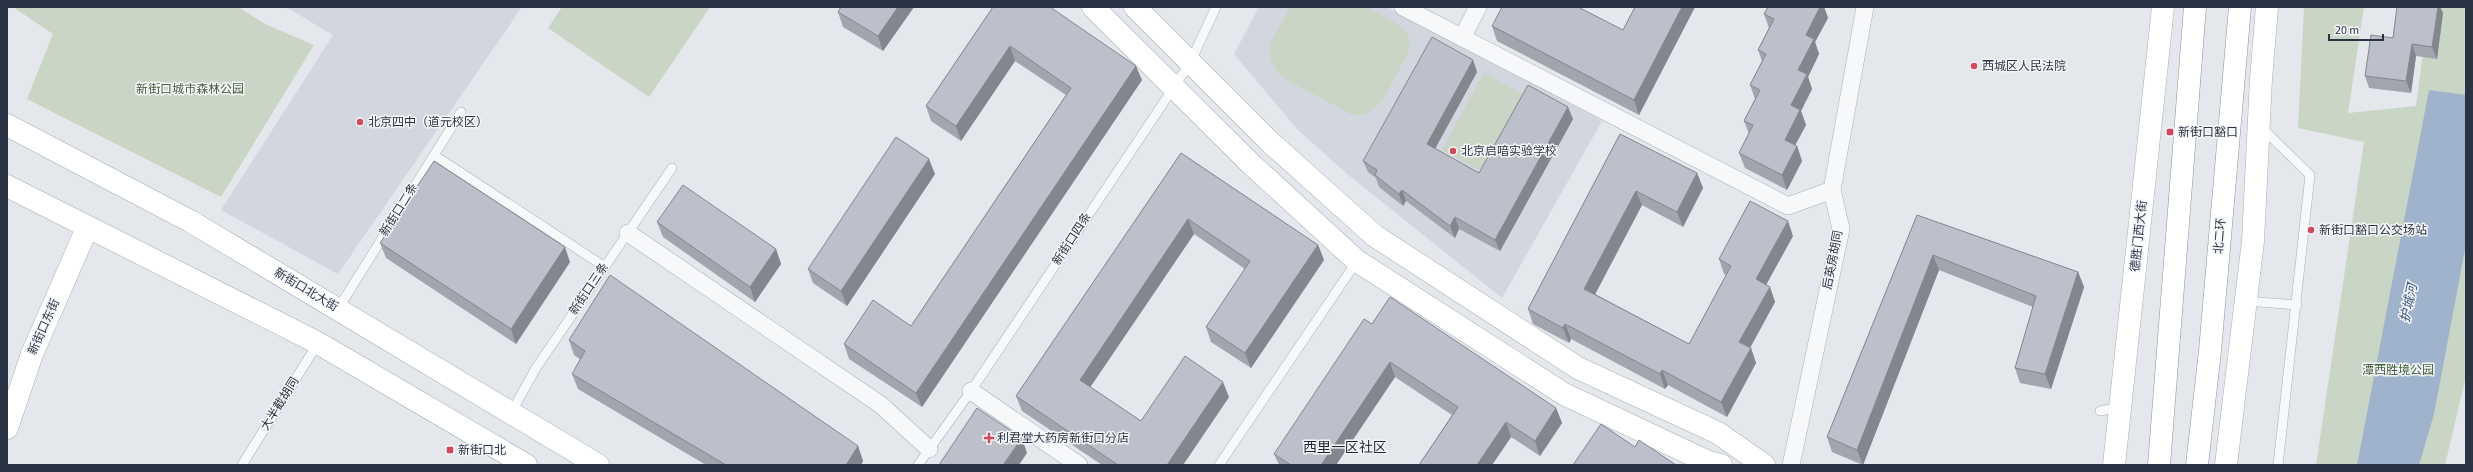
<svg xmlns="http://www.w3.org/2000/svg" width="2473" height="472" font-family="'Source Sans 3','Noto Sans SC',sans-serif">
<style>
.built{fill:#d2d6de}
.green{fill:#c9d6c5}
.water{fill:#9fb4cc}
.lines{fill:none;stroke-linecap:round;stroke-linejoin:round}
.lane-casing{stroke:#a9aeb7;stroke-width:10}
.street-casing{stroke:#a9aeb7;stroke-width:18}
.secondary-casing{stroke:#a9aeb7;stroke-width:23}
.primary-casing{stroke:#a3abb8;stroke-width:23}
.highway-casing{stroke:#8b94a3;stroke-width:23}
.lane{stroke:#f7f8fa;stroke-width:9}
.street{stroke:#f7f8fa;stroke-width:17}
.secondary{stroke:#fff;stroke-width:22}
.primary{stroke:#fff;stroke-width:22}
.highway{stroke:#fff;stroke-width:22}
.wall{fill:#a1a5ae}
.shaded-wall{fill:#83868d}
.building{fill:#bbc0ca;stroke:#83868d}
.poi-dot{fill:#d1495b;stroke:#f4f6f9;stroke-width:1.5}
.labels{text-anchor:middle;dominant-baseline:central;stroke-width:3;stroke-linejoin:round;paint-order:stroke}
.poi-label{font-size:12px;fill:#2b3445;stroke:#f4f6f9;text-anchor:start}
.park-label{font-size:12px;fill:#3f6138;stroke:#f4f6f9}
.street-label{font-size:12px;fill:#2b3445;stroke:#f4f6f9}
.water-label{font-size:13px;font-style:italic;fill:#34527a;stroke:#f4f6f9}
.quarter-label{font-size:14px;fill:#1d2536;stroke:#f4f6f9}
</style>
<rect width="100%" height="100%" fill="#e4e7ec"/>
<path class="built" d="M286 7H522L338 274 221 210 333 35Z
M1259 7H1387L1602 121 1502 298 1346 173 1297 129 1234 54Z"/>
<path class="green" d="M13 7H238L267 25 314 45 221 197 27 99 53 34Z
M562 7H710L649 97 548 28Z
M1290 7H1366L1401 26 1406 32 1410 40 1408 53 1382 101 1371 111 1360 115 1351 114 1287 80 1276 70 1270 59V44Z
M2304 7H2364L2348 113 2416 106 2429 7H2466V376L2445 465H2316L2364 142 2298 128Z
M1484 73 1527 96 1485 173 1442 150Z"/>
<path class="water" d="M2429 90 2466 95V244L2434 414 2419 465H2357Z"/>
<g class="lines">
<g class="lane-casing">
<path id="lane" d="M2261 127 2310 175 2278 465
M434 155 605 267
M2246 301 2297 305
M338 309 461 112
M2100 411 2120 407
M511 413 536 368 672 168
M242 465 318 343
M918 465 971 391 1190 63 1216 7
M1219 465 1357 261"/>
</g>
<g class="street-casing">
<path id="street" d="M1403 7 1788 206 1832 190
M1462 38 1478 7
M628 233 881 405 929 449
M971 391 1079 465
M1791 465 1841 229 1832 190 1865 7"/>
</g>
<g class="secondary-casing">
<path id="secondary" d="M1093 7 1251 164 1357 261 1564 394 1708 462 1721 465
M1135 7 1271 143 1375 236 1578 368 1718 433 1764 465
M7 428 32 354 87 228
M2114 465 2163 7
M2226 465 2253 241 2261 79 2267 7"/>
</g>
<g class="primary-casing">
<path id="primary" d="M7 125 190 221 598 465
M7 186 318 343 526 465"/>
</g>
<g class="highway-casing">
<path id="highway" d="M2159 465 2195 7
M2197 465 2210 351 2240 7"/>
</g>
<use href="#lane" class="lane"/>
<use href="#street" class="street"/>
<use href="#secondary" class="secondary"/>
<use href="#primary" class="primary"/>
<use href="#highway" class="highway"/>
</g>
<path class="wall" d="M841 7H914L883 51 843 27 838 12Z
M993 7 1142 80 922 407 849 359 844 344 911 326 1066 95 1015 61 961 141 931 121 926 106Z
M1635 7H1695L1639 115 1497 41 1492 26 1623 30Z
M1768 7H1824L1828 18 1815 42 1819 54 1808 77 1812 89 1801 111 1806 125 1795 145 1797 146 1802 161 1787 190 1745 168 1739 153 1749 134 1744 121 1755 99 1750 85 1762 61 1758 50 1769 28 1764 14Z
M2397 7H2440L2443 13 2437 59 2416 56 2411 93 2369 88 2365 76 2393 38Z
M1473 60 1477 72 1435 149 1479 173 1573 119 1500 251 1459 229 1455 238 1406 201 1403 206 1379 187 1376 178 1368 172 1363 161Z
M1620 134 1697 173 1703 188 1683 227 1642 205 1595 294 1689 344 1726 275 1724 274 1719 259 1793 236 1766 285 1770 287 1775 302 1750 348H1751L1756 363 1727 417 1668 385 1665 389 1571 339 1569 343 1533 324 1528 309Z
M1181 153 1318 245 1324 260 1251 368 1211 342 1206 327 1245 269 1194 234 1090 387 1141 421 1229 397 1183 465H1102L1022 411 1016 396Z
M935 174 847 306 813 283 808 269Z
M1917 215 2078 272 2084 287 2051 389 2020 383 2015 368 2033 307 1939 270 1863 465 1832 452 1827 437Z
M657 222 776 249 781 264 755 302 663 237Z
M380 243 570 262 516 344 386 258Z
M1372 324 1556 408 1562 423 1540 456 1511 437 1492 465H1419L1452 415 1395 377 1336 465H1279L1274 454Z
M569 340 858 446 863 461 861 465H706L578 389 572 374 581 360 574 355Z"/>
<path class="shaded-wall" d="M898 7H914L883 51 878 36Z
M1682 7H1695L1639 115 1634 100Z
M1816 7H1824L1828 18 1815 42 1819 54 1808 77 1812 89 1801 111 1806 125 1790 155 1785 140 1791 105 1806 35Z
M2438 7H2440L2443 13 2437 59 2432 47Z
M2412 44 2416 56 2411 93 2406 81Z
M1010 46 1015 61 961 141 956 126Z
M1473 60 1477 72 1431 156 1427 144Z
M1136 66 1142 80 922 407 916 393Z
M1568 107 1573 119 1500 251 1495 240Z
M1797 146 1802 161 1787 190 1782 175Z
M929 159 935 174 847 306 841 291Z
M1697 173 1703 188 1683 227 1677 212Z
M1402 190 1406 201 1403 206 1399 194Z
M1636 191 1642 205 1590 304 1584 289Z
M1455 217 1459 229 1455 238 1450 226Z
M1188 219 1194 234 1085 395 1080 380Z
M1788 221 1793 236 1761 294 1756 279Z
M1318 245 1324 260 1251 368 1245 353Z
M565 247 570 262 516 344 511 329Z
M776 249 781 264 755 302 750 287Z
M1933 255 1939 270 1863 465 1857 450Z
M2078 272 2084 287 2051 389 2045 374Z
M1770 287 1775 302 1745 357 1739 342Z
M1565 324 1571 339 1569 343 1563 328Z
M1751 348 1756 363 1727 417 1721 402Z
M1390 362 1395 377 1336 465H1321Z
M1662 370 1668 385 1665 389 1660 374Z
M1223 382 1229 397 1183 465H1167Z
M1556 408 1562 423 1540 456 1535 441Z
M1506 422 1511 437 1492 465H1477Z
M1022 438 1027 453 1019 465H1003Z
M858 446 863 461 861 465H846Z"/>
<path class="building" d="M841 7H898L878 36 838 12Z
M993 7H1050L1136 66 916 393 844 344 873 300 911 326 1071 88 1010 46 956 126 926 106Z
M1502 7H1578L1623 30 1635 7H1682L1634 100 1492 26Z
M1768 7H1820L1806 35 1814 39 1798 70 1807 74 1791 105 1800 110 1785 140 1797 146 1782 175 1739 153 1753 125 1744 121 1760 90 1750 85 1766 54 1758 50 1774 19 1764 14Z
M2397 7H2438L2432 47 2412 44 2406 81 2365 76 2371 35 2393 38Z
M1432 37 1473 60 1427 144 1479 173 1528 85 1568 107 1495 240 1455 217 1450 226 1402 190 1399 194 1375 175 1377 170 1363 161Z
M1620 134 1697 173 1677 212 1636 191 1584 289 1689 344 1731 266 1719 259 1750 201 1788 221 1756 279 1770 287 1739 342 1751 348 1721 402 1662 370 1660 374 1565 324 1563 328 1528 309Z
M896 137 929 159 841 291 808 269Z
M1181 153 1318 245 1245 353 1206 327 1250 261 1188 219 1080 380 1141 421 1185 356 1223 382 1167 465H1118L1016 396Z
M434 161 565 247 511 329 380 243Z
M683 185 776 249 750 287 657 222Z
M1917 215 2078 272 2045 374 2015 368 2036 296 1933 255 1857 450 1827 437Z
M610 275 858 446 846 465H726L572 374 585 351 569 340Z
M1390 297 1556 408 1535 441 1506 422 1477 465H1419L1458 407 1390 362 1321 465H1291L1274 454 1364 319 1372 324Z
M977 408 1022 438 1003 465H939Z
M1601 424 1635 447 1639 440 1676 465H1573Z"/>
<g class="poi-dot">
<circle cx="1974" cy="66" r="4"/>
<circle cx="360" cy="122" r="4"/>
<rect x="2166" y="128" width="8" height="8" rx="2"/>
<circle cx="1453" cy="151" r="4"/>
<circle cx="2311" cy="230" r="4"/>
<path d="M987 432h4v4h4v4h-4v4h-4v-4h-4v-4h4z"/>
<rect x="446" y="446" width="8" height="8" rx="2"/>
</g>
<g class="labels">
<g class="poi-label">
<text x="1982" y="66">西城区人民法院</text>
<text x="368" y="122">北京四中（道元校区）</text>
<text x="2178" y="132">新街口豁口</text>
<text x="1461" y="151">北京启喑实验学校</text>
<text x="2319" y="230">新街口豁口公交场站</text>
<text x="997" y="438">利君堂大药房新街口分店</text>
<text x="458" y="450">新街口北</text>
</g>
<g class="park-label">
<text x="190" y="89">新街口城市森林公园</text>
<text x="2398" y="370">潭西胜境公园</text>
</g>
<g class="street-label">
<text transform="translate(399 210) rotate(-58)">新街口二条</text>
<text transform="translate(2139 236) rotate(-84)">德胜门西大街</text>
<text transform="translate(2220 236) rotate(-85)">北二环</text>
<text transform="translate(1072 239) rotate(-57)">新街口四条</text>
<text transform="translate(1833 260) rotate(-79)">后英房胡同</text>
<text transform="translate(589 289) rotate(-56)">新街口三条</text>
<text transform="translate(306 290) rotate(31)">新街口北大街</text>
<text transform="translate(44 327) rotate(-66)">新街口东街</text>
<text transform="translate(280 404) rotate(-58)">大半截胡同</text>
</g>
<g class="water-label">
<text transform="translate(2409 303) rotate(-78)">护城河</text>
</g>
<g class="quarter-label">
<text x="1345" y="448">西里一区社区</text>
</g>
</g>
<rect width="2473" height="472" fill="none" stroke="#2b3445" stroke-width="16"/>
<path d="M2329 34v6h54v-6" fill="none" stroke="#2b3445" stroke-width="2"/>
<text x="2335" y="34" font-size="12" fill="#2b3445" stroke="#f4f6f9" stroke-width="3" paint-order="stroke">20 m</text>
</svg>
